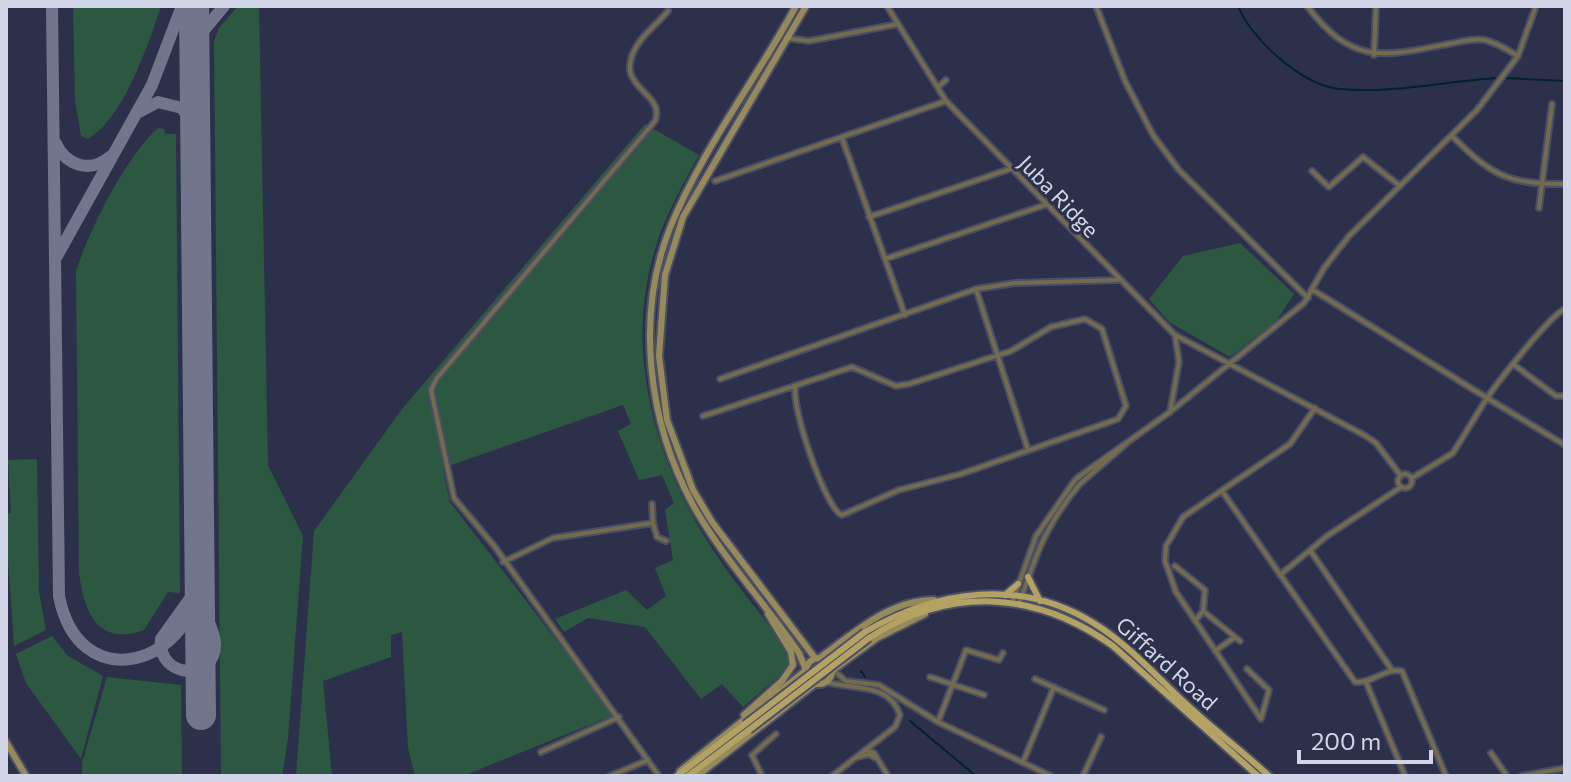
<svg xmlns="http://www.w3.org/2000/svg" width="1571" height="782" font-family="Commissioner,sans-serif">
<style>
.green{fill:#2c5841}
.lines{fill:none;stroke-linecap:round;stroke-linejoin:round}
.stream{stroke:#002229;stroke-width:2}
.taxiway{stroke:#72768c;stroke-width:12}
.runway{stroke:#72768c;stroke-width:30}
.street-casing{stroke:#4b4e67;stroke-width:8}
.secondary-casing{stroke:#4b4e67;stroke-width:10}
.primary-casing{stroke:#4b4e67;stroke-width:10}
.street{stroke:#736b4d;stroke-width:4}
.secondary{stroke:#978a5a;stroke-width:6}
.primary{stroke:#b3a263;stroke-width:6}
.primary-bridge-casing{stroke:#4b4e67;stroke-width:10;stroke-linecap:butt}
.primary-bridge{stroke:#b3a263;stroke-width:6}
.labels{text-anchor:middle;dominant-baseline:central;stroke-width:6;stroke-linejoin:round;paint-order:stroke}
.street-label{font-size:22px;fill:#d2d5e7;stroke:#2d304b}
</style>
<rect width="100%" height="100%" fill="#2d304b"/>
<path class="green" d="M73 6H161C148 45 124 118 88 139L81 136 75 101Z
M238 6H259L268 465 303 536 288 738 282 776H221L214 41 219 28Z
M645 124 699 155C683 184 667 212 657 243 624 342 651 448 703 534 727 575 761 613 789 652L788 669 743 707 722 684 701 699 645 627 588 618 564 632 555 619 626 590 647 610 666 596 655 568 673 560 665 510 674 503 662 475 639 480 618 431 631 424 623 405 443 468 450 502 614 715 463 776H415L408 748 402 632 391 635V657L323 681 332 776H296L314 531 402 409Z
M158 128 164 129 165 134H176L180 593 168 592 144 630C97 647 84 611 79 573L76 272C89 230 125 158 158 128Z
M1240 243 1294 294 1277 320 1230 357 1169 322 1149 299 1183 256Z
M37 459 39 592 46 630 14 646 6 531V514L11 513 8 460Z
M52 636 68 656 103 676 81 759 26 683 16 654Z
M107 677 181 685 182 776H82V763Z"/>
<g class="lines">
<path class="stream" d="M1238 6C1251 39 1302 85 1339 89 1390 94 1446 81 1498 78
M1504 78 1565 81
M861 671 865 677
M910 721 976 776"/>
<path class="taxiway" d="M52 6 59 596C78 694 183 670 201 584
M194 52 200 35 224 6
M139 112 158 102 182 108 193 125 195 150
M55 142C66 166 90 174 111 156
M57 256 152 85 182 6
M199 554 194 593 161 639C157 679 216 682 215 644 215 630 204 615 201 601"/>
<path class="runway" d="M194 6 201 715"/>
<g class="street-casing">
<path id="street" d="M887 6 946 101 1175 335 1179 362 1170 412
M1096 6 1125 81 1153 135 1179 170 1308 298
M1307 6C1352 65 1382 57 1448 44 1460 42 1473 38 1485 40 1497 43 1508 50 1518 56
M786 38 809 41 898 24
M1374 55 1376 6
M938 87 946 80
M1452 136C1491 175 1509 185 1565 184
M842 138 905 315
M1312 171 1329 187 1363 157 1400 186
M715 181 946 101
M1539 208 1552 104
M869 217 1010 169
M885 259 1045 205
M976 289 1028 450
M1313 290 1487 398C1498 382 1551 314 1565 309
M1175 335 1364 435 1376 443 1401 476
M1513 364 1556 396H1565
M720 379 976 289 1015 283 1118 280
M703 416 852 367 896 386 909 384 1011 351 1051 327 1085 319 1102 329 1126 406 1118 419 961 474 899 490 842 515C826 511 789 402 796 386
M1398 481a7 7 0 1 1 14 0a7 7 0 1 1-14 0Z
M1077 478 1170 412 1304 303 1324 268 1349 236 1477 110 1518 56 1536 6
M1412 478 1453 453 1487 398 1565 445
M1081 483 1127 443
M1222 491 1355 682C1372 684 1386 667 1402 671L1446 776
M653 523 657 537 666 541
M1310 550 1392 670
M503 562 553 538 653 523 652 504
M1175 566 1205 590 1203 611 1195 621
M1280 575 1327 536 1401 487
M1012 603 1036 536 1075 480
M1019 604C1037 553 1044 528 1079 485
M1203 611 1240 641
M1215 651 1235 637
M1003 653 999 660 966 650 938 722 1051 776
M1247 669 1269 690 1261 719 1176 592 1165 561 1166 546 1183 517 1290 444 1315 408
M833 670 846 681 879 685 938 722
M930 677 984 695
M1035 679 1104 710
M826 682C853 690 889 682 900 715L895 727 832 776
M1366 682 1405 776
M865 750 874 753 888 776
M541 752 619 717
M1491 753 1507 776
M858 757 869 754 875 758
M1023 762 1054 687
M610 776 648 760
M659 776 495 547 454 498 431 390 437 378 655 121C667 91 609 89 638 44 646 32 659 22 668 11
M762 776 752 755 776 734
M1083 776 1101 737
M1522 776 1565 768"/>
</g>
<g class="secondary-casing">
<path id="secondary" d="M806 6 683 217 665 275 659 356 667 420 693 490 712 522 815 658
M821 657C855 632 890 600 934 600
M806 671a13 13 0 1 1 26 0a13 13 0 1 1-26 0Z
M833 670 877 638 925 614
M744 715 782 681 793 665 791 652 768 614
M6 742 26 776
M680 771 806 670 799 653C765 603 722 557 693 505 648 422 635 316 670 228 702 149 756 80 796 6
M697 776 815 684"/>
</g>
<g class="primary-casing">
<path id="primary" d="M1028 577 1040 601
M1005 595 1018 584
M865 632C937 590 1021 577 1095 624 1129 645 1157 677 1186 704 1213 729 1242 751 1269 776
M869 638C950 586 1035 590 1113 646L1258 776
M677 776 745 724
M688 776 749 730"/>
</g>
<use href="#street" class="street"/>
<use href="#secondary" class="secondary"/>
<use href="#primary" class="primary"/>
<g class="primary-bridge-casing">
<path id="primary-bridge" d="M745 724 865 632
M749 730 869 638"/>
</g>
<use href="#primary-bridge" class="primary-bridge"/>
</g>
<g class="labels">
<g class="street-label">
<text transform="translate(1059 196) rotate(46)">Juba Ridge</text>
<text transform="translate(1167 663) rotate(42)">Giffard Road</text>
</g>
</g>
<rect width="1571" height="782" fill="none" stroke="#d2d5e7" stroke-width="16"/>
<path d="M1299 750v12h132v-12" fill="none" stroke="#d2d5e7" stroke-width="4"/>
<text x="1311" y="750" font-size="24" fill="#d2d5e7" stroke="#2d304b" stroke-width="6" paint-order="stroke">200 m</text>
</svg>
